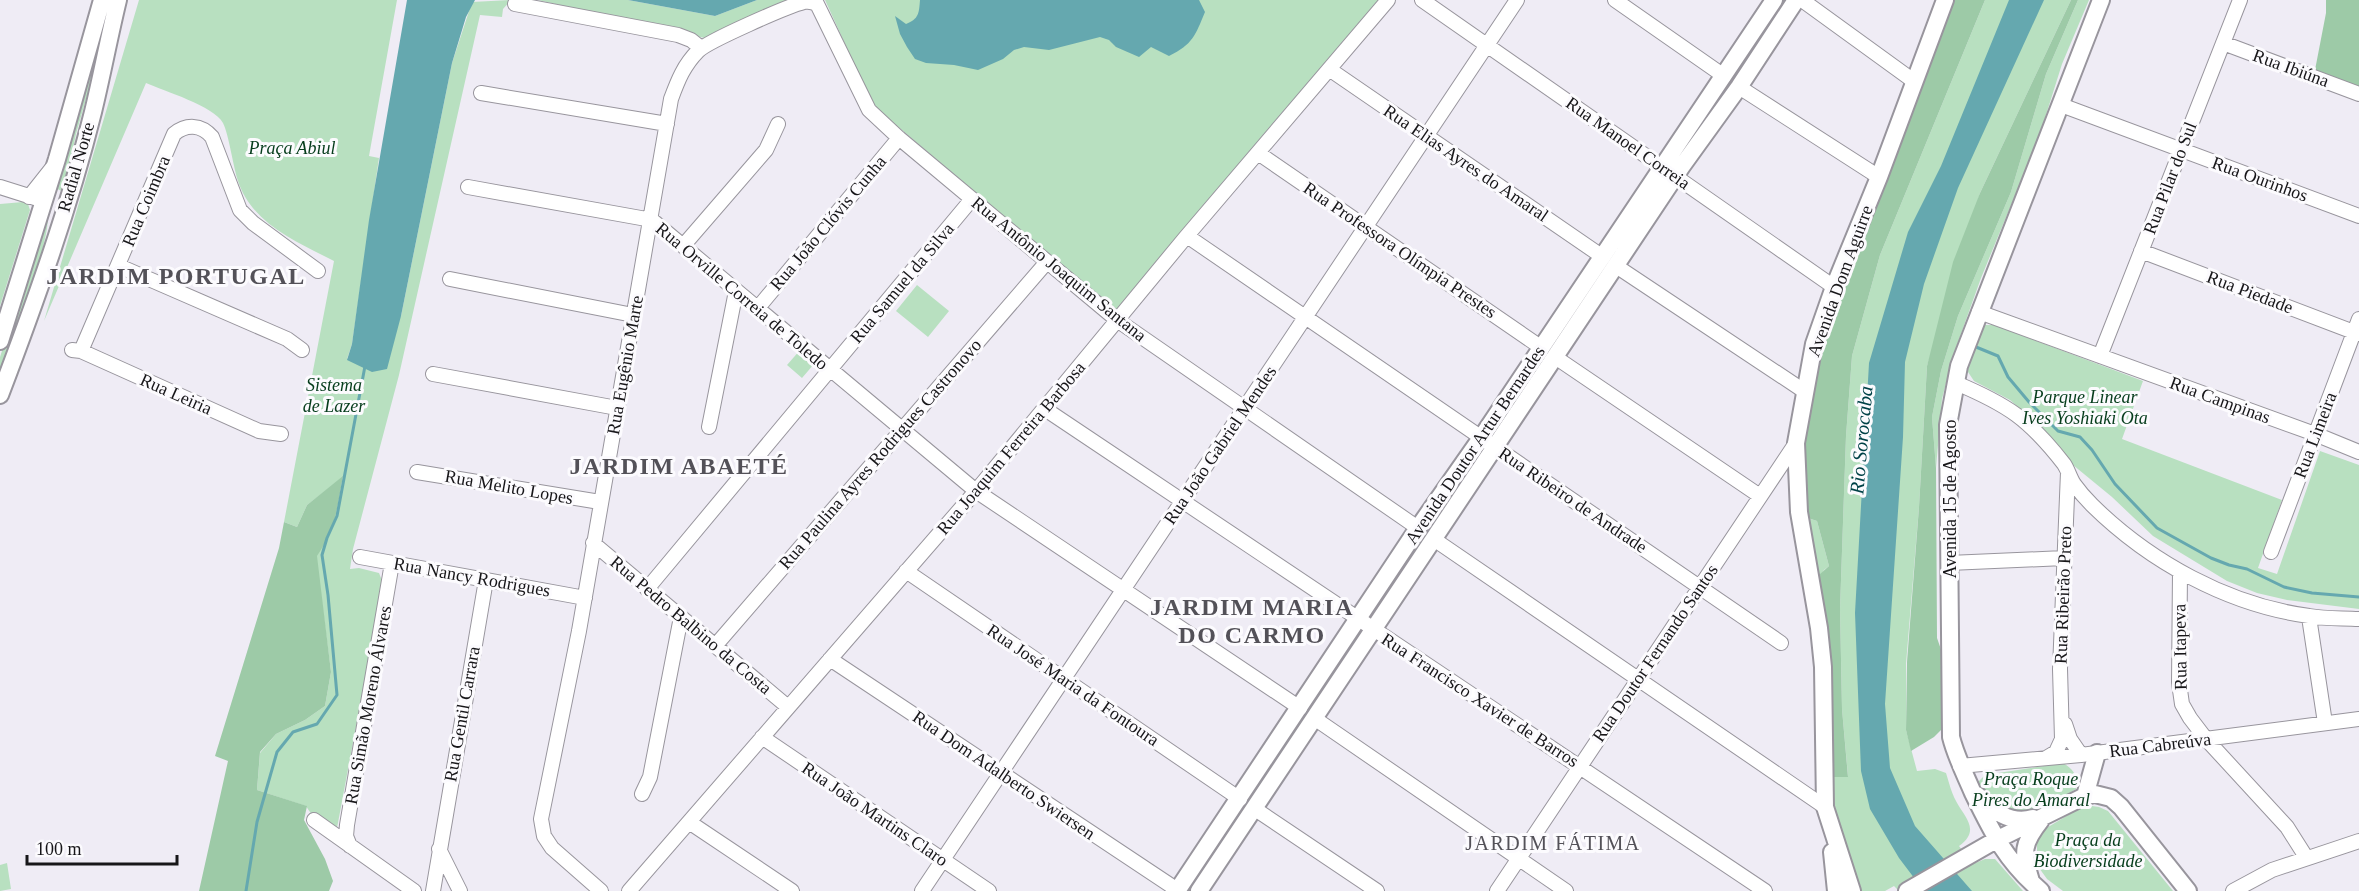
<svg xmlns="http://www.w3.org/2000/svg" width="2359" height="891" font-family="Georgia,serif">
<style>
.green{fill:#b8e0c0}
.forest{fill:#9dcaa7}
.water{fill:#65a8af}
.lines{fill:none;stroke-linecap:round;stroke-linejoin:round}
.stream{stroke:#65a8af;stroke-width:3}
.minor-casing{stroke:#98959d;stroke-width:16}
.major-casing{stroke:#98959d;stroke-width:20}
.minor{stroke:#fff;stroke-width:14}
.major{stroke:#fff;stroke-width:16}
.labels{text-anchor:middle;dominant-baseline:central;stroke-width:6;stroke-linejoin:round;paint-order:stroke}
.street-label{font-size:18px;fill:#171619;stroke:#fcfbfe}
.park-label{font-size:18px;font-style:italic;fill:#063d1c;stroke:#fcfbfe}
.water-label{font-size:20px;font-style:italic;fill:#004247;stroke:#fcfbfe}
.neighbourhood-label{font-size:20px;letter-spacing:1.5px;fill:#535158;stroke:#fcfbfe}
.district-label{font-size:24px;font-weight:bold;letter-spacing:1.5px;fill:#535158;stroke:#fcfbfe}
</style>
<rect width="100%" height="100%" fill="#efecf5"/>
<path class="green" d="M139 0H397L369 156 379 158 352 344 347 359 401 316 452 63 472 2 511 0 503 9 502 17 480 15 399 375 353 549 350 569 359 568 379 573 383 583 337 828C324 827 312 817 306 806L257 790 260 753 276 734 305 720 325 706 331 672 316 556C334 531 338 507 343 477L307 505 297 527 284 522 334 261C297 242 252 224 238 181 233 166 229 135 223 123 214 106 164 91 146 83L44 321Z
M538 0H628L715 16 757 0H801L709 39Z
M825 0H1382L1116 312 876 108 861 79Z
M1778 0H1785L1784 3 1678 159Z
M1985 0H2071L1980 193 1927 366 1919 507 1906 664V730L1917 771 1935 769 1946 773C1949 782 1951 792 1956 801 1965 818 1981 830 1959 846L1973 864 1985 859H1995L2023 891H1899L1894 886 1885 891H1858L1838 828 1831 777 1848 776 1842 709 1840 609 1846 436 1852 356 1880 255Z
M2078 0H2089L2062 64 2039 137 1981 278 1952 359 1942 399 1936 468 1932 417 1941 371 1958 316 2011 192 2046 74Z
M106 21 108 22 76 134 64 192 55 188Z
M23 202 28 204 30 210 0 306V204Z
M47 214C54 233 9 350 0 374V357Z
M917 285 949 311 928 337 896 311Z
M1983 325H1994L2143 381 2122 439 2282 500 2258 568 2277 574 2320 451 2359 465V609L2287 600 2257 593 2227 581 2153 536 2112 497 2073 465 2049 435 2010 400 1974 381 1966 369Z
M801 349 814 364 802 378 787 365Z
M1808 518 1817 521 1829 566 1824 570 1818 580Z
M2063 763C2075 770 2077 776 2076 789 2064 796 2051 807 2038 811 2016 817 1987 802 1978 782L1985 775Z
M2085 805 2099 807 2108 811 2173 891H2063L2047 879 2037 865V840L2043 830Z
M7 863 11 889 0 891V865Z"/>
<path class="forest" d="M1954 0H1985L1880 255 1852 356 1846 436 1840 609 1842 709 1848 777H1831V681L1828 635 1818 580 1819 575 1829 566 1817 521 1808 518 1805 444 1820 346 1857 247 1899 143Z
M2071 0H2078L2046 74 2011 192 1958 316 1941 371 1932 417 1936 468 1937 638 1945 661 1944 709 1942 729 1934 737 1911 751 1906 730 1907 662 1919 507 1927 366 1953 262 1980 193Z
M2326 0H2359V88L2315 70 2326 13Z
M343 476C337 509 336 528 317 556L331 672 325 706 305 720 276 734 260 752 257 790 307 806 304 820 325 859 333 881 329 891H199L228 761 215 756 279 548 284 522 297 527 307 505Z"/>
<path class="water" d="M407 0H475L466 17 452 63 401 316 387 369 372 372 347 360 352 344 369 220Z
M628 0H757L715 16Z
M920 0H1199L1205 12C1195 36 1193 44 1169 56L1151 47 1139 57 1116 47 1109 40 1100 37 1049 50 1024 47 1014 50 1003 59 978 70 954 65 926 63 915 59 907 47 900 34 895 16 906 24C919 19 919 13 920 0Z
M2009 0H2044L1958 188 1924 284 1905 362 1903 437 1885 704 1890 768 1915 826 1972 891H1924L1899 858 1870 809 1861 771 1855 613 1869 363 1908 232 1941 166Z"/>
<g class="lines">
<path class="stream" d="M1976 347 1998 356 2008 377 2029 402 2058 431 2080 437 2092 450 2115 484 2157 528 2211 558 2229 565 2247 569 2284 587 2312 593 2359 597
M246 891 257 822 277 752 293 732 317 724 337 695 328 595 322 555 327 538 337 516 365 366"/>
<g class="minor-casing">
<path id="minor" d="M1422 0 1834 287
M1615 0 1724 76
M1802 0 1915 82
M515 4 678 35 691 40 701 48
M2223 43 2359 94
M1329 69 1603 257
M1739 87 1879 177
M481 93 667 124
M2061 105 2359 216
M1258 153 1542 348
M0 187 35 198
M468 187 652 220 976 491 1300 708
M29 197 52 168
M1187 236 1781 643
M683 246 766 150 778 124
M2141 251 2359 334
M119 266 287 339 302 350
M1616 266 1804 391
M450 279 633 315
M757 309 899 138
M1979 312 2315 434 2359 452
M72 350 81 351 259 431 281 434
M81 351 174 134C186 124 201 124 212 137L240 210 253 223 318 271
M2100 356 2240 0
M1555 357 1760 496
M433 374 617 408
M1956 383C2008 405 2029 419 2064 464 2068 470 2070 478 2074 484 2079 491 2086 499 2092 505 2150 562 2228 605 2309 616 2325 619 2342 618 2359 619
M1045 409 1765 891
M709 427 736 291
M417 472 600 502
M1435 540 1825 807
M593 543 788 707
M2271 552 2359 319
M360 557 585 598
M1949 563 2064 558
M906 571 1240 799
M2180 572 2179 683 2182 704 2190 718 2206 739 2287 827 2306 857
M647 589 972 199
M2309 617 2325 723
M715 646 1046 263
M830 659 1179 891
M1314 718 1566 891
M2065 724 2070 739 2081 755
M762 737 989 891
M2046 758 2056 752 2062 739 2060 669 2068 472
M1960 766 2081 755 2359 719
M642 794 650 777 681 617
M1255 809 1377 891
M314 820 414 891
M689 822 792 891
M350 846 346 836 347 825 392 563
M439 849 460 891
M433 891 486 580
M601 891 552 848 544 836 541 819 579 631 671 99C678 80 684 65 698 51 708 41 788 6 804 2 809 1 813 2 817 4L869 110 899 138 1117 320 1418 528
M629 891 976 491 1185 238 1388 0
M922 891 1517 0
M1497 891 1796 443
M2233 891 2272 870 2359 841"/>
</g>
<g class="major-casing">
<path id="major" d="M0 341 57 159 102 0
M0 395C35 303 69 208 93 112 102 75 109 37 118 0
M1977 795C1993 810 2009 825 2033 818
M2085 796 2097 753
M1832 852 1836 891
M2031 881C2022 852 2022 844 2041 820
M1177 891 1418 528 1481 438 1774 0
M1199 891 1682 166 1739 87 1796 0
M1852 891 1825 807 1823 667 1819 628 1799 512 1796 443 1814 344 1834 287 1879 177 1945 0
M1907 891 1996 840 2085 796 2095 794 2111 798 2121 807 2188 891
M2041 891C2006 861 1993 834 1973 793 1965 774 1956 757 1951 737L1948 425 1959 366 2101 0"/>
</g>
<use href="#minor" class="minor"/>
<use href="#major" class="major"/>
</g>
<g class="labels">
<g class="street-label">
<text transform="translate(2291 68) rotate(20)">Rua Ibiúna</text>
<text transform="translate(1628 143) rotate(35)">Rua Manoel Correia</text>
<text transform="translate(1466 163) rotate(34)">Rua Elias Ayres do Amaral</text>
<text transform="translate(76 167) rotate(-74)">Radial Norte</text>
<text transform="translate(2170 178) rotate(-69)">Rua Pilar do Sul</text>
<text transform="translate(2260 179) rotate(20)">Rua Ourinhos</text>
<text transform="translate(146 201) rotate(-67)">Rua Coimbra</text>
<text transform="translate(828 223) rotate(-50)">Rua João Clóvis Cunha</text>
<text transform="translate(1400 250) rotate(34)">Rua Professora Olímpia Prestes</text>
<text transform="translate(1059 269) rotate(39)">Rua Antônio Joaquim Santana</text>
<text transform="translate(1840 281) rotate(-70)">Avenida Dom Aguirre</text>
<text transform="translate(902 283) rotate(-50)">Rua Samuel da Silva</text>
<text transform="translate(2250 292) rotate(21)">Rua Piedade</text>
<text transform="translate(742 296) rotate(40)">Rua Orville Correia de Toledo</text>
<text transform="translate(625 365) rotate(-80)">Rua Eugênio Marte</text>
<text transform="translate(176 394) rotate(24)">Rua Leiria</text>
<text transform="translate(2220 400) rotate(20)">Rua Campinas</text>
<text transform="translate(2315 435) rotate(-69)">Rua Limeira</text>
<text transform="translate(1220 445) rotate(-56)">Rua João Gabriel Mendes</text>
<text transform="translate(1475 445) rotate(-56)">Avenida Doutor Artur Bernardes</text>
<text transform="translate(1011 448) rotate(-50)">Rua Joaquim Ferreira Barbosa</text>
<text transform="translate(880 454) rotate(-49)">Rua Paulina Ayres Rodrigues Castronovo</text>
<text transform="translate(509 487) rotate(10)">Rua Melito Lopes</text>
<text transform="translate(1950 499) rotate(-90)">Avenida 15 de Agosto</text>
<text transform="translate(1573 500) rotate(34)">Rua Ribeiro de Andrade</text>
<text transform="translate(472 577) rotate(10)">Rua Nancy Rodrigues</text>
<text transform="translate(2063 595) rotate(-88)">Rua Ribeirão Preto</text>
<text transform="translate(691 625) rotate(40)">Rua Pedro Balbino da Costa</text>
<text transform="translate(2180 647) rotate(-91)">Rua Itapeva</text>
<text transform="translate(1655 653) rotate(-56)">Rua Doutor Fernando Santos</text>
<text transform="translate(1073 685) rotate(34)">Rua José Maria da Fontoura</text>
<text transform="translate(1480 700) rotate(33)">Rua Francisco Xavier de Barros</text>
<text transform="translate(368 705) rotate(-80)">Rua Simão Moreno Álvares</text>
<text transform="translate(462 714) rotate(-80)">Rua Gentil Carrara</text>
<text transform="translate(2160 745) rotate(-7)">Rua Cabreúva</text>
<text transform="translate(1004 775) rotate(34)">Rua Dom Adalberto Swiersen</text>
<text transform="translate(875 814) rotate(34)">Rua João Martins Claro</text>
</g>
<g class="park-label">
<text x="292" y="148">Praça Abiul</text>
<text x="334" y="385">Sistema<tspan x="334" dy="21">de Lazer</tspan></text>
<text x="2085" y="397">Parque Linear<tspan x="2085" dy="21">Ives Yoshiaki Ota</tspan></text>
<text x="2031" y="779">Praça Roque<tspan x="2031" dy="21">Pires do Amaral</tspan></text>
<text x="2088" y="840">Praça da<tspan x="2088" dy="21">Biodiversidade</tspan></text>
</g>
<g class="water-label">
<text transform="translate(1861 440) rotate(-85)">Rio Sorocaba</text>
</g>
<g class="neighbourhood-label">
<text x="1553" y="843">JARDIM FÁTIMA</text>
</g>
<g class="district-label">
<text x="176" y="276">JARDIM PORTUGAL</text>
<text x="679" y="466">JARDIM ABAETÉ</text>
<text x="1252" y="607">JARDIM MARIA<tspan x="1252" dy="28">DO CARMO</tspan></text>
</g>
</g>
<path d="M27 855v9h150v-9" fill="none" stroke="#171619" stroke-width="3"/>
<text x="36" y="855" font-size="18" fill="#171619" stroke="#fcfbfe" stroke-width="4.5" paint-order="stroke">100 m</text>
</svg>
